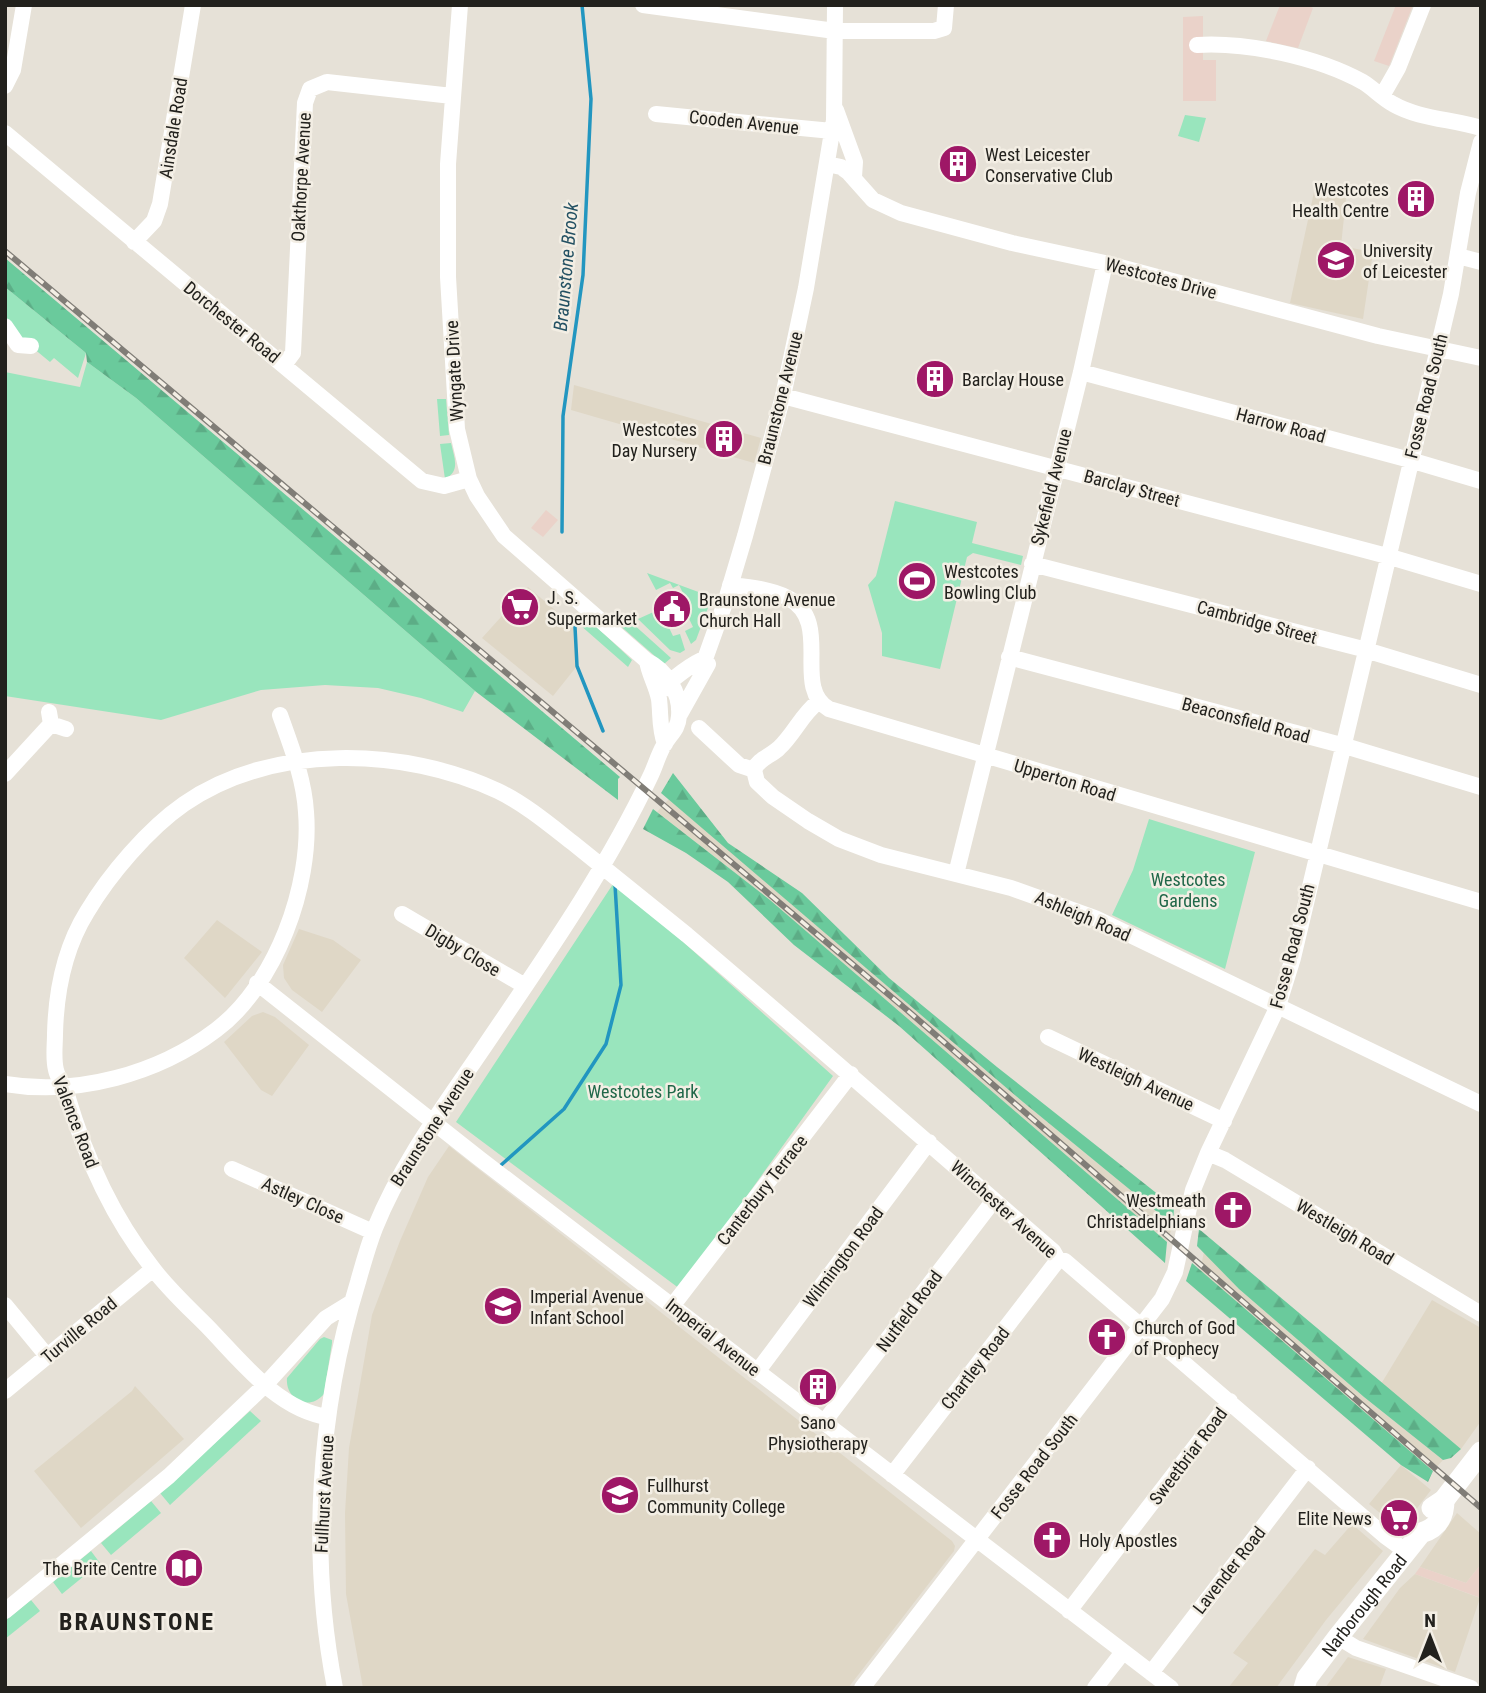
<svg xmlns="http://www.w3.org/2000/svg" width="1486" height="1693" font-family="'Roboto Condensed',sans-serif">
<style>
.built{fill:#dfd7c6}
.industrial{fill:#ead2c9}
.green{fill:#99e5bd}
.forest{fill:url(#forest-firs)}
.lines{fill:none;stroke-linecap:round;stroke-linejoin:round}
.stream{stroke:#2296c0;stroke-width:3.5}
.minor{stroke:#fff;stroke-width:16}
.major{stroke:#fff;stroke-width:21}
.rail-casing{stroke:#807d77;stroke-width:6}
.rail{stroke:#f3eee4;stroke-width:3.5;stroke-dasharray:10;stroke-linecap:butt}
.labels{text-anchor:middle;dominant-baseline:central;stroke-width:5;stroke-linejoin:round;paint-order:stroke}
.street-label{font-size:18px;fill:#22211d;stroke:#f3eee4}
.poi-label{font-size:18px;fill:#22211d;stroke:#f3eee4;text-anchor:start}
.park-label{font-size:18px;fill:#1f6748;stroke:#f3eee4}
.water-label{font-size:19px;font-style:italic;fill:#245163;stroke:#f3eee4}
.district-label{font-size:24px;font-weight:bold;letter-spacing:2px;fill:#22211d;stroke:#f3eee4}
</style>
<defs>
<pattern id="forest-firs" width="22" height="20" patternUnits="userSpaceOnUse" patternTransform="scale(1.75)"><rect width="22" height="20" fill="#6aca9c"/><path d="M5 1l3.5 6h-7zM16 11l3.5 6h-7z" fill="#5cad86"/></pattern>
</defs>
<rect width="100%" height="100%" fill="#e6e1d7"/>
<path class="built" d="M1314 192 1346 198 1341 246 1373 252 1363 319 1290 303Z
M574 385 761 438 754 463 571 410Z
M528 587 575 627 577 666 553 696 482 638Z
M669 799 1023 1102 1173 1225 1167 1242 770 900 657 812Z
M217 920 262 952 225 998 184 958Z
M299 929 333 940 361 960 322 1012 292 990 284 978 283 965Z
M263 1012 275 1017 309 1045 272 1096 261 1090 224 1042 252 1016Z
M449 1146 952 1541 955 1546 954 1551 848 1688H363L346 1594 345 1513 349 1448 372 1315 400 1241 428 1177Z
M1204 1252 1239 1289 1364 1397 1443 1460 1433 1471 1200 1270Z
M1432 1300 1481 1328V1421L1461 1449 1381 1384Z
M135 1386 184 1439 81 1528 34 1471 132 1391Z
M1401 1465 1431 1490 1402 1528 1397 1527 1369 1504Z
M1457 1513 1481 1534V1564L1466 1583 1420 1567Z
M1352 1524 1383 1551 1326 1620 1276 1688H1228L1248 1663 1233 1653 1315 1549 1325 1555Z
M1415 1574 1480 1598 1455 1672 1363 1639 1400 1588Z
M1348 1657 1386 1669 1379 1688H1325Z"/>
<path class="industrial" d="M1280 5H1307L1313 8 1298 48 1266 41Z
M1396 5H1413L1389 66 1374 61Z
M1203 16V60H1216V101H1183V17Z
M546 510 558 520 543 537 531 528Z
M1481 1564V1598L1415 1574 1420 1567 1466 1583Z"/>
<path class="green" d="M1185 115 1206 118 1199 142 1178 136Z
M5 287 86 353 78 378 54 358 50 362 21 338 5 319Z
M87 362 136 398 475 691 463 712 421 698 378 688 325 685 261 690 161 720 5 696V372L80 387Z
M437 399H446L449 435 440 436Z
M451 443C454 457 461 471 445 479L440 444Z
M895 501 977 522 972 543 1023 556 1021 565 973 553 967 557 940 669 882 656V633L868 585 876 576Z
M647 573 712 597 696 640 691 644 685 631 693 627 681 602 686 599 679 585 673 588 670 583 656 590Z
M660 609 673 636 680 634 685 650 680 653 670 650 638 619Z
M622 614 671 658 664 664 617 623Z
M587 618 632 660 628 667 580 625Z
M1149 819 1255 852 1225 969 1112 915 1133 870Z
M615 881 833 1076 680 1289 456 1122Z
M324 1337 332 1340V1343L324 1394C309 1412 285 1399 287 1378L320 1339Z
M250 1411 261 1421 170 1505 160 1493Z
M151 1501 161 1513 111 1555 101 1543Z
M91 1551 100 1563 62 1594 53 1582Z
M31 1600 40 1611 5 1639V1621Z"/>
<path class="forest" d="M5 258 620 777 618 779V800L475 691 136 398 87 362 86 353 5 287Z
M673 773 728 843 802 893 889 978 997 1067 1174 1207 1173 1225 1023 1102 661 793Z
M653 809 770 900 1167 1242 1165 1263 899 1026 794 945 728 882 686 853 643 829Z
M1199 1229 1461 1449 1451 1458 1443 1460 1364 1397 1239 1289 1197 1246Z
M1192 1263 1433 1471 1428 1482 1401 1465 1186 1281Z"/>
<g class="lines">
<path class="stream" d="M562 532 563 416 583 275 591 99 582 5
M575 627 577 666 603 731
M500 1166 564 1109 606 1044 621 985 615 885"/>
<path class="minor" d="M643 5 835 31H934L944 28 946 5
M1197 45C1247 42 1318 57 1363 82 1373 88 1382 98 1393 104 1419 119 1452 119 1481 128
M5 86 13 70 24 5
M1382 96 1398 68 1423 5
M836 110 855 162 854 177
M656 114 832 131
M5 133 422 481 444 486 469 479
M827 164 841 167 848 172 873 200 901 213 1012 243 1105 263 1378 336 1481 358
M134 242 154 221 160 204 193 5
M1458 256 1481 262
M5 326 18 345 31 346
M284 365 293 353 305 103 310 89 327 82 452 96
M1081 372 1410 460 1481 481
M783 396 1387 556 1481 584
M1032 564 1359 648 1481 685
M730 585C749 587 771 589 788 598 834 622 791 687 829 709L1481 902
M1009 657 1345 746 1481 787
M647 661C649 674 656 685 659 699 661 715 659 728 665 744
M664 689C670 680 694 662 705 659
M49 712 51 724 66 729
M680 714 708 664 705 659 725 603 745 536 783 396 806 288 834 120 835 5
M699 728 739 765 754 770 757 782 773 797 808 821 839 839 881 855 1011 888 1095 918 1481 1104
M754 770C758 759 771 756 779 748 795 733 801 715 819 701
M5 774 51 724
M956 874 1081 372 1105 263
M402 914 525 986
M257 983 480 1159 1171 1688
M1048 1037 1224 1121
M5 1084C77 1096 158 1074 216 1030 276 985 312 885 306 812 304 778 291 746 280 715
M1208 1153 1225 1160 1481 1314
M232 1169 373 1232
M5 1305 47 1356
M673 1305 851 1074
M757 1372 929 1142
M5 1391 153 1269
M328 1417C278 1410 241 1361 207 1326 188 1307 167 1288 151 1266 112 1216 85 1156 67 1095 64 1086 58 1079 56 1070 53 1059 55 1045 55 1034 56 991 64 949 87 912 109 875 148 829 184 804 273 743 404 747 498 791 525 804 550 825 573 843 611 874 649 904 687 935 810 1039 931 1146 1053 1251L1058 1260 1065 1261 1385 1536 1407 1552
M824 1422 994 1200
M892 1475 1058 1260
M5 1611 169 1476 265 1385 326 1318 352 1302
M1069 1611 1230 1401
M1338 1637 1356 1648 1471 1688
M1151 1673 1308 1468
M335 1688C309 1555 318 1411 358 1282 363 1264 368 1246 375 1228 401 1164 441 1110 480 1053 540 964 604 874 650 777 655 767 658 755 664 745 670 734 678 730 679 716 681 693 666 670 647 661L504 536 477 496 469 479 457 429 448 277V164L460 5
M862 1688 1162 1299 1175 1272 1193 1190 1208 1153 1278 1006 1293 958 1451 294 1468 193 1481 142
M1095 1688 1123 1652"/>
<g class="major">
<path d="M1432 1508 1444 1500 1481 1452"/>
<path id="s1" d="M1304 1688 1307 1678 1338 1637 1421 1533C1438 1528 1444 1517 1444 1500"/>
</g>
<g class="rail-casing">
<path id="rail" d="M5 251 907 1010 1481 1508"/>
</g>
<use href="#rail" class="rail"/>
</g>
<defs>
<g id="building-disc" transform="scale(2.0125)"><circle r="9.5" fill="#9e1766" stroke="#f3eee4"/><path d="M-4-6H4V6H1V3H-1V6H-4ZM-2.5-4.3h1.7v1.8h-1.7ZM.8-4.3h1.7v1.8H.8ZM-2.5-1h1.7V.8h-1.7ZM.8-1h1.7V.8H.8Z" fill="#fff"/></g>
<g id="university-disc" transform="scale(2.0125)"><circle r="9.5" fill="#9e1766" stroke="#f3eee4"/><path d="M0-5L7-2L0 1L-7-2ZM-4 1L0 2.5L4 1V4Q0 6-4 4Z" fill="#fff"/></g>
<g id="stadium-disc" transform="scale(2.0125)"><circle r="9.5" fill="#9e1766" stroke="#f3eee4"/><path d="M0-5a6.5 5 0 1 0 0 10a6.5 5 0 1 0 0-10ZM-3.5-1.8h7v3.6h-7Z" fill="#fff"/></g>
<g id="supermarket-disc" transform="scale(2.0125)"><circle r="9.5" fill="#9e1766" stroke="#f3eee4"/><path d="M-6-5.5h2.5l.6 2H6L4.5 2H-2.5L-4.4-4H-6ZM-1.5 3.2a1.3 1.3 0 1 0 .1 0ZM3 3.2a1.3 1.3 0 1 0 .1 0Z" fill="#fff"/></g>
<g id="civic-disc" transform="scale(2.0125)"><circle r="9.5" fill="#9e1766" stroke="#f3eee4"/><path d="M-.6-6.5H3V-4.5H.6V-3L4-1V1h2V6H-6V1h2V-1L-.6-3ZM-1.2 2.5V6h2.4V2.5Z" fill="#fff"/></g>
<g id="church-disc" transform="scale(2.0125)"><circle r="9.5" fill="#9e1766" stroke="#f3eee4"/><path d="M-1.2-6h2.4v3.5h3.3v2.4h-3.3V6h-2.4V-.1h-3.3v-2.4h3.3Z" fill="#fff"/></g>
<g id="school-disc" transform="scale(2.0125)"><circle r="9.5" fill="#9e1766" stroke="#f3eee4"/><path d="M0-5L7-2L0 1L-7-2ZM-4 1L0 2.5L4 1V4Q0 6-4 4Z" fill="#fff"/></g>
<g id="library-disc" transform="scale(2.0125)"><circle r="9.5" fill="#9e1766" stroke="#f3eee4"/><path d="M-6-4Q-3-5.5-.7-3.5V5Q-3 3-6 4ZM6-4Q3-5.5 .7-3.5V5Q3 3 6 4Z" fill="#fff"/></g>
</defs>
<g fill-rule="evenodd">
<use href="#building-disc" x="958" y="164"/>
<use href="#building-disc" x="1416" y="199"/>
<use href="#university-disc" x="1336" y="260"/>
<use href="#building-disc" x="935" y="379"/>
<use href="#building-disc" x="724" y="439"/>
<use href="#stadium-disc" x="917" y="581"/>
<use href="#supermarket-disc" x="520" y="607"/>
<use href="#civic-disc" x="672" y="609"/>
<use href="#church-disc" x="1233" y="1210"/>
<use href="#school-disc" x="503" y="1306"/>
<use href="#church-disc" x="1107" y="1337"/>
<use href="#building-disc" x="818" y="1387"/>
<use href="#school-disc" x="620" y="1495"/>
<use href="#supermarket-disc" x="1399" y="1518"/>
<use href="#church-disc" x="1052" y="1540"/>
<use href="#library-disc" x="184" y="1568"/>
</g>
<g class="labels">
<g class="street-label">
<text transform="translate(744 122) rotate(6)">Cooden Avenue</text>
<text transform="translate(173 128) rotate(-81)">Ainsdale Road</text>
<text transform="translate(301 177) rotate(-87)">Oakthorpe Avenue</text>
<text transform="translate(1161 278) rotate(15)">Westcotes Drive</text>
<text transform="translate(232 322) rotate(39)">Dorchester Road</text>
<text transform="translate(454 371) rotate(-93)">Wyngate Drive</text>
<text transform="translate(1426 396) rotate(-76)">Fosse Road South</text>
<text transform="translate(780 398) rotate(-76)">Braunstone Avenue</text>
<text transform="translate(1281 425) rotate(15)">Harrow Road</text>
<text transform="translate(1051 487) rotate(-76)">Sykefield Avenue</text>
<text transform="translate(1132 488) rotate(15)">Barclay Street</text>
<text transform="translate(1257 622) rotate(15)">Cambridge Street</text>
<text transform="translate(1246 720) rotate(15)">Beaconsfield Road</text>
<text transform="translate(1065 780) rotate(17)">Upperton Road</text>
<text transform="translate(1083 916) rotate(23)">Ashleigh Road</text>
<text transform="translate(1292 946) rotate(-75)">Fosse Road South</text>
<text transform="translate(463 950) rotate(31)">Digby Close</text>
<text transform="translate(1136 1079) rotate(25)">Westleigh Avenue</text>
<text transform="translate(76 1122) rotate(69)">Valence Road</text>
<text transform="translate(432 1127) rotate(-57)">Braunstone Avenue</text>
<text transform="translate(762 1190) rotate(-52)">Canterbury Terrace</text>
<text transform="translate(303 1200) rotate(24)">Astley Close</text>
<text transform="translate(1004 1209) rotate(42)">Winchester Avenue</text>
<text transform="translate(1345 1232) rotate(31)">Westleigh Road</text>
<text transform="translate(843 1257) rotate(-53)">Wilmington Road</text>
<text transform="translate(909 1311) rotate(-53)">Nutfield Road</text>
<text transform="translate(79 1330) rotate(-40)">Turville Road</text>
<text transform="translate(713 1337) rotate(38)">Imperial Avenue</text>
<text transform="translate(975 1368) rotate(-52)">Chartley Road</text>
<text transform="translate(1188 1456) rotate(-53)">Sweetbriar Road</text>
<text transform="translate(1034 1466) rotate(-52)">Fosse Road South</text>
<text transform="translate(324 1494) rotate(-87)">Fullhurst Avenue</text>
<text transform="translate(1229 1570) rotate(-52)">Lavender Road</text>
<text stroke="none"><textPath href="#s1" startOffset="103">Narborough Road</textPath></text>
</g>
<g class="poi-label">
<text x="985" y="154">West Leicester<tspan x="985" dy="21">Conservative Club</tspan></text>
<text x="1389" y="189" text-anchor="end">Westcotes<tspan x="1389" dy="21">Health Centre</tspan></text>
<text x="1363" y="250">University<tspan x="1363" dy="21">of Leicester</tspan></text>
<text x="962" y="379">Barclay House</text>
<text x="697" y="429" text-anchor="end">Westcotes<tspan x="697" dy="21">Day Nursery</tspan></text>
<text x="944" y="571">Westcotes<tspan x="944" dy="21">Bowling Club</tspan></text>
<text x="547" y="597">J. S.<tspan x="547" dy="21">Supermarket</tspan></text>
<text x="699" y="599">Braunstone Avenue<tspan x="699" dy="21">Church Hall</tspan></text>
<text x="1206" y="1200" text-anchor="end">Westmeath<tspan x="1206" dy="21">Christadelphians</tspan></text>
<text x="530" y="1296">Imperial Avenue<tspan x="530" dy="21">Infant School</tspan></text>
<text x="1134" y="1327">Church of God<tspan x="1134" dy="21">of Prophecy</tspan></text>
<text x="818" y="1422" text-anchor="middle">Sano<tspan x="818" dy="21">Physiotherapy</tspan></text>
<text x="647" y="1485">Fullhurst<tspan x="647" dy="21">Community College</tspan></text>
<text x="1372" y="1518" text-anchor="end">Elite News</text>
<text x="1079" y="1540">Holy Apostles</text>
<text x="157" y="1568" text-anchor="end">The Brite Centre</text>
</g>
<g class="park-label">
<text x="1188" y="879">Westcotes<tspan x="1188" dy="21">Gardens</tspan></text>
<text x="643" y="1091">Westcotes Park</text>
</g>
<g class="water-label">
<text transform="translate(566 267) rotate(-85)">Braunstone Brook</text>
</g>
<g class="district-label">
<text x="137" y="1622">BRAUNSTONE</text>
</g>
</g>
<rect width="1486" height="1693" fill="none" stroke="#22211d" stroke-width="14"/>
<g transform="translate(1430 1637)" stroke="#f3eee4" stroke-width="5" paint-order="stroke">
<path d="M0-5L12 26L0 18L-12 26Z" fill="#22211d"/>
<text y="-10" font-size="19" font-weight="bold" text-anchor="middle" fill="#22211d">N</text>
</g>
</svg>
